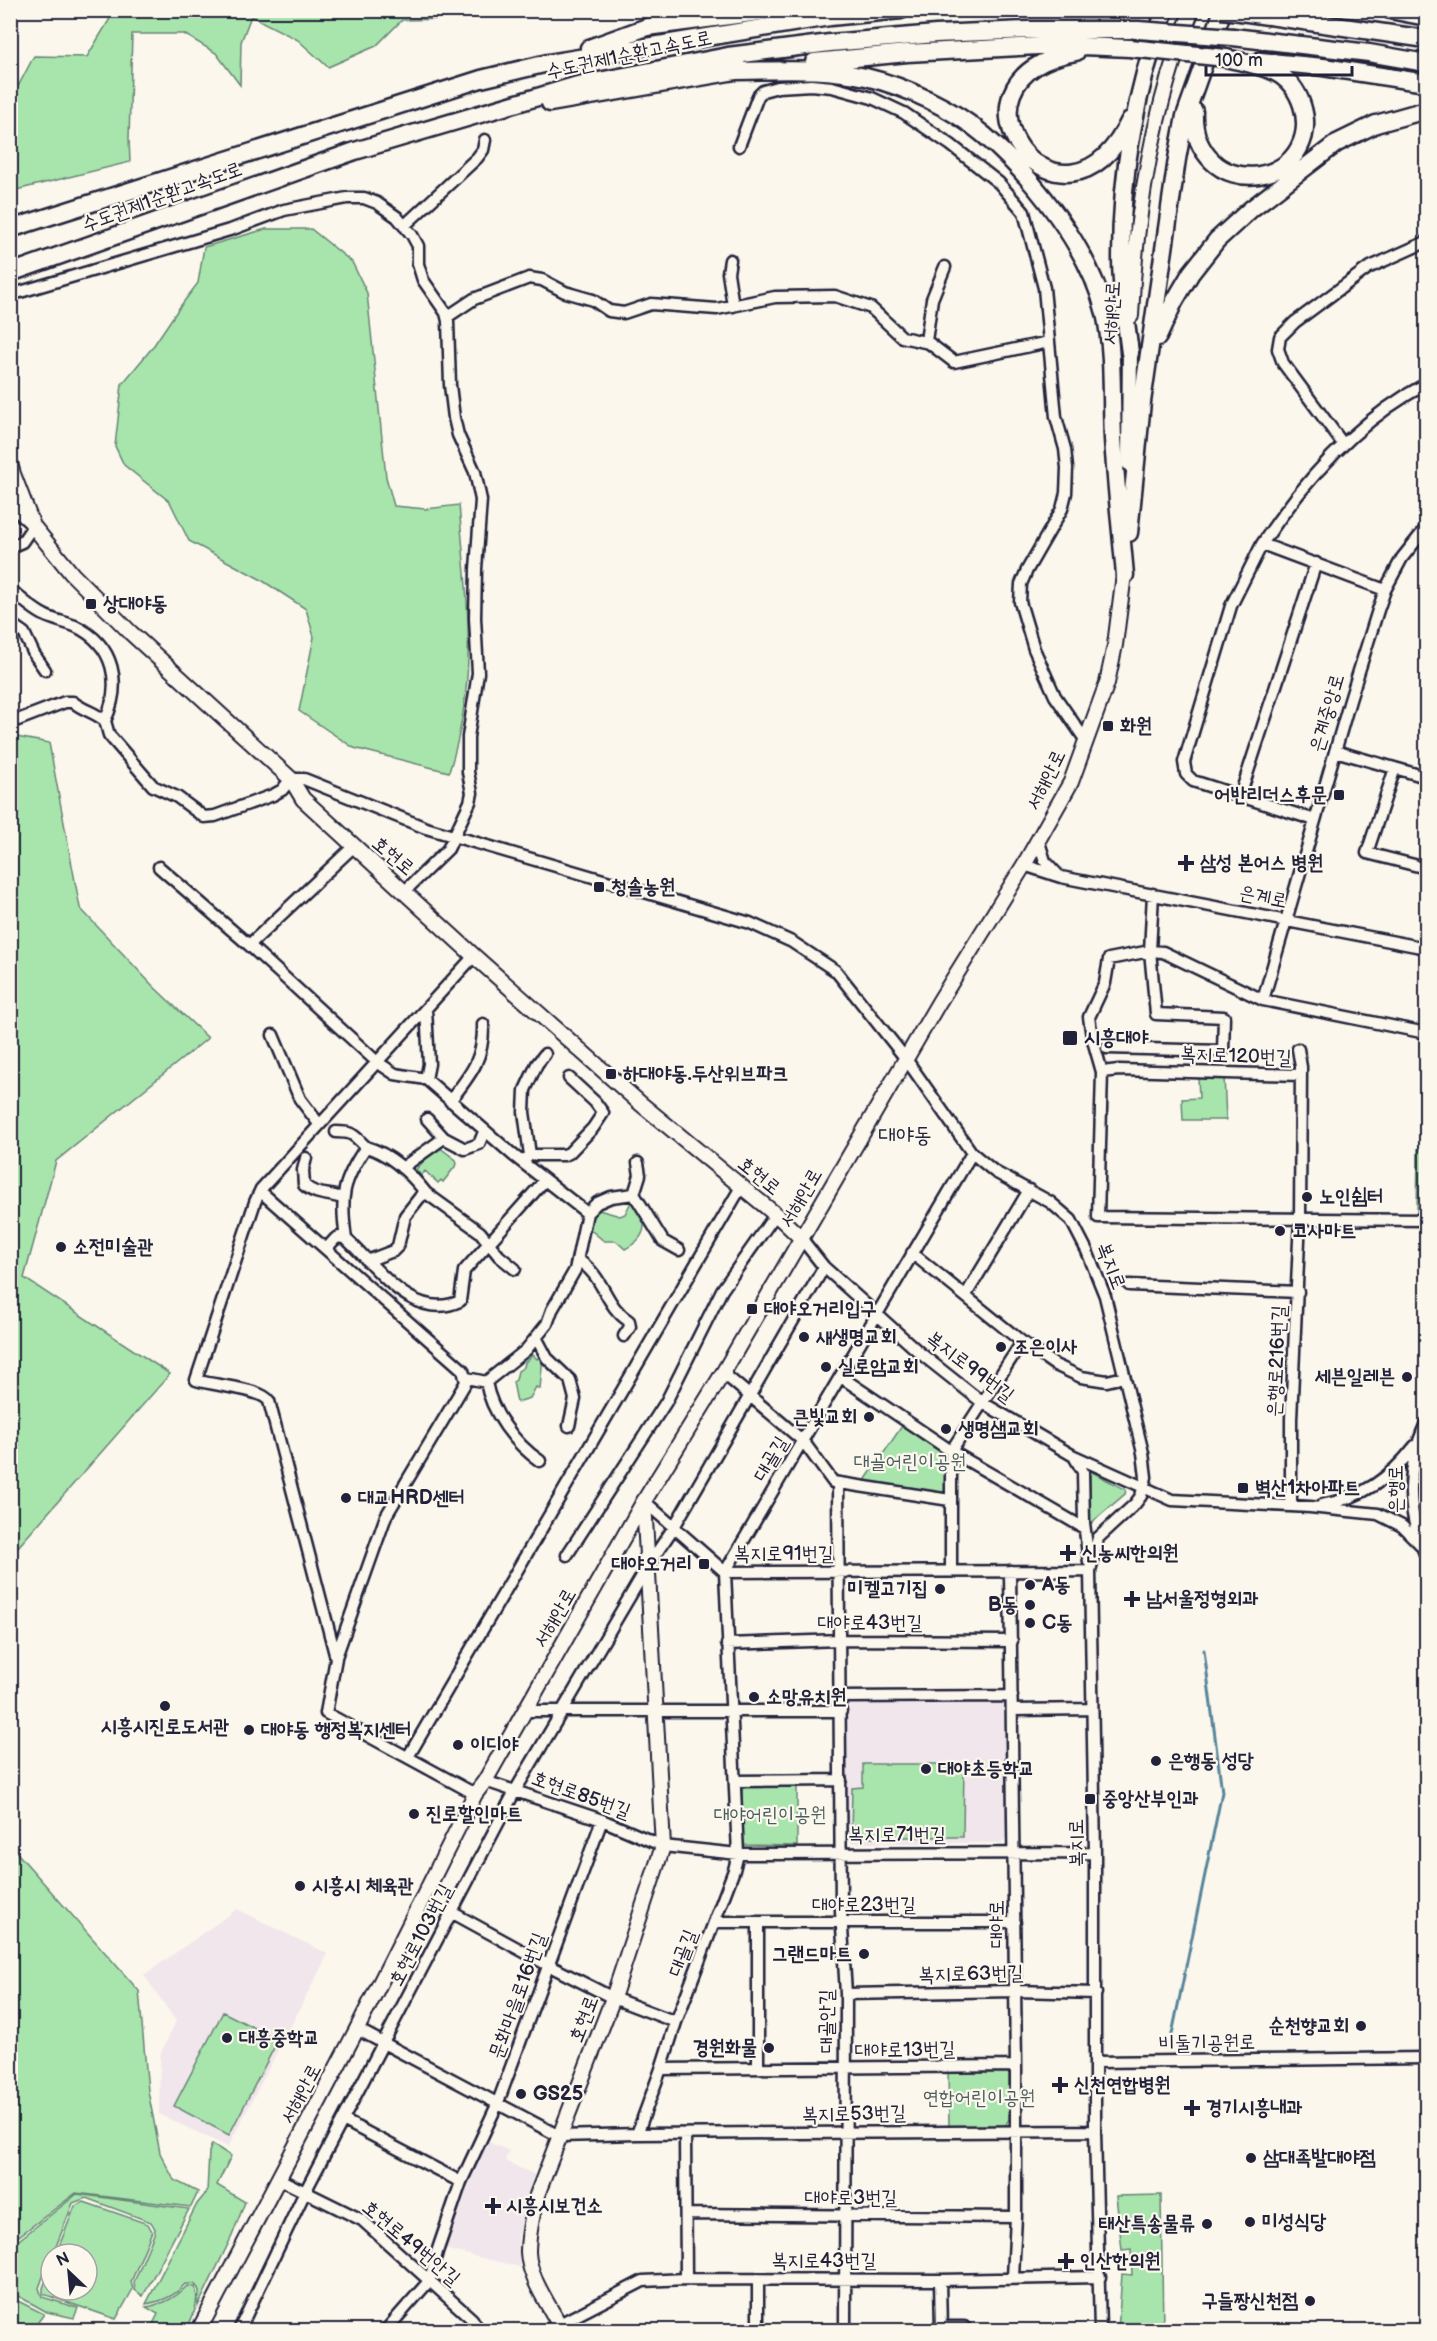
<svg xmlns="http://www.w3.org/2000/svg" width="1437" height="2341" font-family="'Balsamiq Sans','Poor Story',sans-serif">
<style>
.built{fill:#f1e6eb}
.green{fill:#a8e5ac;stroke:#658474;stroke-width:1.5}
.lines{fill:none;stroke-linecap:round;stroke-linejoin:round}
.stream{stroke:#57849a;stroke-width:3}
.minor-casing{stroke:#22223b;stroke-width:15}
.major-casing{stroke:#22223b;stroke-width:18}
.highway-casing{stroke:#22223b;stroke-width:21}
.minor{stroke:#fbf7ec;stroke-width:10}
.major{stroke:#fbf7ec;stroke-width:14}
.highway{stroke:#fbf7ec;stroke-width:16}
.highway-bridge-casing{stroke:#22223b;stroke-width:21;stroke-linecap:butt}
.highway-bridge{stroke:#fbf7ec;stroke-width:16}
.poi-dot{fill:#22223b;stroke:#fbf7ec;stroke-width:2}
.labels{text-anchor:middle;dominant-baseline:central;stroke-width:4.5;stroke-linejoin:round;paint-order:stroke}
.street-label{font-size:20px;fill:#22223b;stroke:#fbf7ec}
.poi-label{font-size:20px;font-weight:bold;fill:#22223b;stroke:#fbf7ec;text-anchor:start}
.park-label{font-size:20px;fill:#4a5c5d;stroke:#fbf7ec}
.quarter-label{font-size:22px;fill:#22223b;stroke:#fbf7ec}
</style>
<rect width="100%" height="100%" fill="#fbf7ec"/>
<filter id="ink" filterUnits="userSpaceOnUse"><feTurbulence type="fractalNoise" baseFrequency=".0167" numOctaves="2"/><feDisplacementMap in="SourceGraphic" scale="12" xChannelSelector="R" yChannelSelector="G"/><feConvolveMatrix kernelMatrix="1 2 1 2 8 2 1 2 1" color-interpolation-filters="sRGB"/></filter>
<g filter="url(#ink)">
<path class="built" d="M1004 1700 1007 1837 1001 1843H852L848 1839 845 1701Z
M237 1909 328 1954 228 2147 159 2114 160 2055 176 2021 144 1975Z
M486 2141 509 2151 505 2161 535 2175 529 2190 518 2238 520 2267 444 2249Z"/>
<path class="green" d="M112 11V10L453 11 450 19 402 20 376 46 328 67 298 40 251 16 241 42 240 85 216 53 184 34H132L129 139 130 162 12 191 11 100 34 56 87 57 111 17Z
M266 229H311L352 262 367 293 386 477 394 506 426 509 459 505C467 601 479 678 449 772L354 748 299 711 314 637 306 609 260 579 189 541 170 502 124 465 115 446 122 384 152 348 179 308 198 283 204 247Z
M11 736 49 743 80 908 153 986 208 1038 56 1161 24 1278 170 1374 11 1555Z
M1224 1076 1226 1120H1183L1182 1099 1199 1098 1198 1077Z
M439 1147 456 1160 457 1164 443 1182 441 1180 438 1183 425 1171 421 1176 416 1169 425 1160V1156Z
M1418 1149H1426L1425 1215H1417Z
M632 1200C649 1220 649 1237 625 1249L616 1241H604L587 1227 595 1209 620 1216 625 1214Z
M533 1355 537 1359 541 1355 543 1356 540 1389 536 1387 530 1398 517 1402 513 1382 516 1380 518 1371 524 1367 525 1362Z
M902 1426 946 1453 947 1496 864 1482Z
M1090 1471 1126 1490 1125 1494 1090 1524Z
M863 1764H964L963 1837H851L852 1788 863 1787Z
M746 1787H797V1846L745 1845 742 1842V1789Z
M11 1846 139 1991 148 2091 160 2153 174 2180 198 2192 191 2207 76 2193 11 2242Z
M223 2012 278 2040 229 2135 174 2106Z
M1006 2070 1009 2074V2119L1005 2126H949L948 2071Z
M212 2144 231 2156 217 2185 245 2202 232 2236 198 2306C197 2298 203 2290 194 2284H185C174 2297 162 2301 146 2304L197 2204 207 2192 209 2152Z
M77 2194 189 2209 143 2296 135 2290 134 2282 154 2234 155 2229 151 2222 86 2198 73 2203 53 2254H51L39 2288 42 2297 78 2308 74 2318 47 2312 11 2292 10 2247Z
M1161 2195 1163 2330H1118L1122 2274 1132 2275 1131 2249 1122 2250 1116 2196Z
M84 2202 148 2224 152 2231 131 2282 133 2289 116 2319 43 2294V2288L51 2267V2290H87V2254H56L75 2206Z
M187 2286 195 2287C200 2302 193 2317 186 2330H150L158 2314 146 2307C163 2304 174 2299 187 2286Z
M10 2297 44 2314 32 2330H11Z"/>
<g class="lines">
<path class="stream" d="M1171 2039 1222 1792 1204 1650"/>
<g class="minor-casing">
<path id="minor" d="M739 146 758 96 763 91 778 87 811 85 832 87 872 98 904 113 951 145 999 183 1024 212 1044 288 1056 417 1065 449 1067 468 1066 493 1062 509 1027 570 1021 584 1020 602 1034 649 1055 696 1086 741
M404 226 477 158 483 150 485 140
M730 260 728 273 733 306
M10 295 233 229 284 210 347 198H364L377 203 397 217 412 235 418 246V264L423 280 446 313 448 321 450 385 454 418 458 435 475 472 481 500 476 569 475 618 478 673 468 737V772L472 793 470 802 448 849 405 891
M447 317 474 299 529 278 542 280 565 292 593 300 609 311 624 313 651 304 717 309 775 297 835 296 871 308 902 337 929 343 954 362 1049 342
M926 341 932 299 945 267
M1343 444 1283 363 1278 349 1280 337 1295 322 1368 268 1426 242
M10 505 33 526 22 542 10 547
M1262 544 1231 606 1184 762 1186 774 1193 781 1240 796 1316 563
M10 589C20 598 32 609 44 615 53 620 65 622 75 626 115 645 122 684 105 721L109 735 153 786 177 797 204 817 215 816 273 795 282 790 291 779H304L426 828 750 923 792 942 836 971 906 1059 972 1153 995 1172 1050 1202 1071 1220 1087 1251 1105 1296 1143 1453 1146 1477 1141 1496 1135 1504 1098 1538 1090 1571 1095 1853V2131L1100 2330
M1385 590 1262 544C1304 481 1359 419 1426 384
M10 623 24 633 34 654 45 670
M18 720 65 702H73C84 711 95 712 105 721
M1335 751 1426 777
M1395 768 1367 853 1426 868
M1240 796 1315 820
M1038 839 1045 861 1058 875
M353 847 249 945 377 1062 395 1074 426 1079 513 1155 587 1213
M1024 865 1061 877 1426 948
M159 867 249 945
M474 956 261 1189 255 1202 196 1380C214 1386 260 1388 269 1401L336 1658 326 1713 475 1794
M1263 1000 1350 700 1378 610 1385 590 1402 558 1426 528
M426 1009 429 1064 426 1079
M1426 1033 1263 1000 1163 952 1150 951 1109 959 1105 983 1089 1017 1092 1037 1102 1072 1098 1217 1426 1220
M273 1035 300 1099 319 1124
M1107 1048 1223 1051 1224 1017 1156 1014 1150 951 1153 894
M1102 1072 1119 1070 1301 1075
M450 1101C471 1074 484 1059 483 1024
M427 1119 444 1138
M336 1132C354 1132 353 1135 366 1147 342 1182 340 1197 346 1239
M366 1147C391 1154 410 1173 426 1193
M530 1155 524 1112 525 1090 537 1064 545 1054
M306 1158 303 1170 304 1185C316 1196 328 1193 342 1198
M522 1162 530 1155H564L569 1153 593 1128 603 1113 595 1102 569 1078
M402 1168 444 1138 465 1149 479 1144 484 1132
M260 1191 463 1370 466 1382 386 1516 336 1657
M634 1194 663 1241 679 1250
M801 1238 824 1267 920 1353 983 1403 1072 1455 1172 1500 1310 1507 1378 1514 1402 1526 1421 1545
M326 1249 335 1239 339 1237 346 1239C376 1265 412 1323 460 1301L464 1271 545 1180
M912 1253 1022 1342 1055 1365 1081 1377 1107 1381 1124 1377
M578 1260C605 1277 604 1305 629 1321L630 1327 624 1336
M367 1261 393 1251 398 1246 405 1216 420 1197 426 1193 480 1232 499 1256 515 1269
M1129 1285 1298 1292
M966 1295 1029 1190
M537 1339 547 1358 570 1380 575 1399 569 1426
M723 1373 803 1441 833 1482 950 1500
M841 1377 951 1451 1084 1528
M467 1378 486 1382 526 1350 547 1324 552 1310 575 1270 587 1213 597 1203 611 1197 634 1194 640 1175 638 1163
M486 1382C491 1412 515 1444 540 1461
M1426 1423C1406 1467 1406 1512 1426 1556
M1075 1458 1083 1472 1084 1523 1089 1562
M838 1483 841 1911 846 1994 845 2330
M644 1501 725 1572 1090 1571
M1322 1505C1364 1497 1389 1479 1415 1446
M1291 1506V1419L1300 1218 1301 1067 1298 1049
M567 1555 666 1402 722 1290 775 1215
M951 1571V1451L1022 1342
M1010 1571 1016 2066V2217L1013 2277
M727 1644 840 1640 1012 1641
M841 1697 1012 1696
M1013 1710 1092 1709
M525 1711H841
M408 1757 741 1187
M485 1781 602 1820 663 1846 738 1854 1095 1853
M735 1781 841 1780
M453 1913 548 1965 613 1998 676 2022
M714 1922H1015
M758 1923V2068
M846 1994 1015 1991 1096 1993
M357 2029 559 2136 637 2134 1095 2131
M1096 2062 1426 2058
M661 2069 1016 2066
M343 2120 461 2182
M637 2134 661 2069 676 2022 734 1870 738 1854 725 1572 972 1153
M685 2134 686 2279
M279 2179 362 2220 472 2319 479 2330
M686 2214 1016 2217
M758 2279V2330
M940 2280 941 2330
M941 2327H964L966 2330
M239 2330 305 2192 515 1791 649 1564 674 1527 824 1267
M386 2330 430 2280 437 2252 461 2182 497 2105 602 1820
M548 2330 643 2281 686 2279 940 2280 1100 2277"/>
</g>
<g class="major-casing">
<path id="major" d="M1131 316C1135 215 1154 104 1192 10
M10 463 13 474 33 526 72 574 131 633 291 779 303 799 474 956 641 1104 781 1219 801 1238
M1129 463 1130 344
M199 2330 357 2029 475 1794 485 1781 644 1501 723 1373 939 1002 1024 865 1071 782 1107 683 1115 645 1125 566
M562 2330C550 2306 529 2279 528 2252 528 2232 533 2214 537 2195L613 1998 663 1846 644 1501"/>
</g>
<g class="highway-casing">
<path id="highway" d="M1390 10 1426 17
M1241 12 1426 39
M1233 37 1369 53 1426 63
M589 48 647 27 775 10
M1076 52C927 79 1062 261 1130 120
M1260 61 1323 67 1426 83
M814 62 907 53 1058 45 1130 48
M730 71C776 71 821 67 866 77 907 87 952 108 984 135 1034 178 1089 248 1105 313 1114 353 1111 398 1113 439 1116 485 1121 530 1125 575
M550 103 741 70
M1194 111C1193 130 1198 147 1212 161 1236 185 1283 179 1299 148 1313 122 1301 85 1275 72 1260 65 1242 62 1226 58
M10 229 481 79 548 63 830 17 901 10
M10 273 355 151 578 85 728 56 830 43 936 34 1028 30H1138
M1158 337 1174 302 1191 273 1217 240 1251 209 1337 143 1376 124 1426 110
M1130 353C1126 322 1121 289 1121 257 1121 172 1135 91 1165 10
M1129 533 1142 402 1177 159 1185 116 1223 10"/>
</g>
<use href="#minor" class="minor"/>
<use href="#major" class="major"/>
<use href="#highway" class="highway"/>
<g class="highway-bridge-casing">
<path id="highway-bridge" d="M1221 10 1241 12
M1138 30 1233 37
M1130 48 1226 58"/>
</g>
<use href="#highway-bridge" class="highway-bridge"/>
</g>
</g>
<g class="poi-dot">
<rect x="85" y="598" width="12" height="12" rx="3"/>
<rect x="1102" y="720" width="12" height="12" rx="3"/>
<rect x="1333" y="789" width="12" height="12" rx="3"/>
<path d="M1183 854h6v6h6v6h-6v6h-6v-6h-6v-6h6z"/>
<rect x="593" y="881" width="12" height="12" rx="3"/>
<rect x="1062" y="1030" width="16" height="16" rx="3"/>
<rect x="605" y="1068" width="12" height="12" rx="3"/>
<circle cx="1307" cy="1197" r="6"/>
<circle cx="1280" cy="1231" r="6"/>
<circle cx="61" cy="1247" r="6"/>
<rect x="746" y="1303" width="12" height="12" rx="3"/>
<circle cx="804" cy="1337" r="6"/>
<circle cx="1001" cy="1347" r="6"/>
<circle cx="826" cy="1367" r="6"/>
<circle cx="1407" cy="1377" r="6"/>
<circle cx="869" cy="1417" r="6"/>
<circle cx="946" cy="1429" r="6"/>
<rect x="1237" y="1482" width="12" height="12" rx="3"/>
<circle cx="346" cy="1498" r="6"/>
<path d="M1065 1544h6v6h6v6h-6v6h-6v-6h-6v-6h6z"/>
<rect x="698" y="1558" width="12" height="12" rx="3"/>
<circle cx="1030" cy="1585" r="6"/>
<circle cx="940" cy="1589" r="6"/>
<path d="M1129 1590h6v6h6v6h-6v6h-6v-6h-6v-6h6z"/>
<circle cx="1030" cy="1605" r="6"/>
<circle cx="1030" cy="1623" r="6"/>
<circle cx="754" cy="1697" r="6"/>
<circle cx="165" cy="1706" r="6"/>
<circle cx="249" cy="1730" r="6"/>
<circle cx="458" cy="1745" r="6"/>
<circle cx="1156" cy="1761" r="6"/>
<circle cx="926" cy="1769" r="6"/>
<rect x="1084" y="1793" width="12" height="12" rx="3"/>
<circle cx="414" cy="1814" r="6"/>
<circle cx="300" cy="1886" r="6"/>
<circle cx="864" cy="1954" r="6"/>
<circle cx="1361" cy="2026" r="6"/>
<circle cx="227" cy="2038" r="6"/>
<circle cx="769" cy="2048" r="6"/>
<path d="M1057 2076h6v6h6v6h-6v6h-6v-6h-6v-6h6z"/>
<circle cx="521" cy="2094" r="6"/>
<path d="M1189 2099h6v6h6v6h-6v6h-6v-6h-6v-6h6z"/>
<circle cx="1251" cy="2158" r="6"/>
<path d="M490 2197h6v6h6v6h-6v6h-6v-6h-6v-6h6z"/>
<circle cx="1250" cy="2222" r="6"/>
<circle cx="1207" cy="2224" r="6"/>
<path d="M1063 2252h6v6h6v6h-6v6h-6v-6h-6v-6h6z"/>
<circle cx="1310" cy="2301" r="6"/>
</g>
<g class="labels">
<g class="street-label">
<text transform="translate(629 55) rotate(-12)">수도권제1순환고속도로</text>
<text transform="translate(162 197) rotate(-20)">수도권제1순환고속도로</text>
<text transform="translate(1112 313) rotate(-87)">서해안로</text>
<text transform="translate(1327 713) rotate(-74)">은계중앙로</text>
<text transform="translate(1046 780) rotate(-64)">서해안로</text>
<text transform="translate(393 856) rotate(40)">호현로</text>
<text transform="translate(1263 897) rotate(11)">은계로</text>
<text transform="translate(1236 1056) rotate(2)">복지로120번길</text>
<text transform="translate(759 1176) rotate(39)">호현로</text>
<text transform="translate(801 1198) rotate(-60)">서해안로</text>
<text transform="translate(1111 1266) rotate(69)">복지로</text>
<text transform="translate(1277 1361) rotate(-87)">은행로216번길</text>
<text transform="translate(970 1367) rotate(37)">복지로99번길</text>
<text transform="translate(771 1459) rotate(-59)">대골길</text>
<text transform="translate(1396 1489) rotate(-90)">은행로</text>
<text x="784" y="1554">복지로91번길</text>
<text transform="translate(555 1618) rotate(-60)">서해안로</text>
<text x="870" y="1623">대야로43번길</text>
<text transform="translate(581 1795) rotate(20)">호현로85번길</text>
<text x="897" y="1835">복지로71번길</text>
<text transform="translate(1077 1843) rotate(-91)">복지로</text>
<text x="864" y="1905">대야로23번길</text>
<text transform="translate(997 1924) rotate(-90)">대야로</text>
<text transform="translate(421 1935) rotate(-62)">호현로103번길</text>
<text transform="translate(683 1953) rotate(-69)">대골길</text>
<text transform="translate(971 1974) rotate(-1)">복지로63번길</text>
<text transform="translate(518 1996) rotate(-70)">문화마을로16번길</text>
<text transform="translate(584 2019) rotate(-69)">호현로</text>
<text transform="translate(827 2021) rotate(-90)">대골안길</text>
<text transform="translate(1207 2043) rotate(-1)">비둘기공원로</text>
<text transform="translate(905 2050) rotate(-1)">대야로13번길</text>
<text transform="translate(301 2094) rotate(-62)">서해안로</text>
<text transform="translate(854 2114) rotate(-1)">복지로53번길</text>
<text x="851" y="2198">대야로3번길</text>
<text transform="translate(411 2243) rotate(40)">호현로49번안길</text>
<text x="824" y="2261">복지로43번길</text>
</g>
<g class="poi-label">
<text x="103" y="604">상대야동</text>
<text x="1120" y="726">화원</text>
<text x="1327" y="795" text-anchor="end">어반리더스후문</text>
<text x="1200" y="863">삼성 본어스 병원</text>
<text x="611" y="887">청솔농원</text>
<text x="1084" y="1038">시흥대야</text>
<text x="623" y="1074">하대야동.두산위브파크</text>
<text x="1319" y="1197">노인쉼터</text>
<text x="1292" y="1231">코사마트</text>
<text x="73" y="1247">소전미술관</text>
<text x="764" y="1309">대야오거리입구</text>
<text x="816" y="1337">새생명교회</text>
<text x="1013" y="1347">조은이사</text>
<text x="838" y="1367">실로암교회</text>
<text x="1395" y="1377" text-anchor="end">세븐일레븐</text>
<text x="857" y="1417" text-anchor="end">큰빛교회</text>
<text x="958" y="1429">생명샘교회</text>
<text x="1255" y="1488">벽산1차아파트</text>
<text x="358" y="1498">대교HRD센터</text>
<text x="1082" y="1553">신농씨한의원</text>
<text x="692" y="1564" text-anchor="end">대야오거리</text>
<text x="1042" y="1585">A동</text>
<text x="928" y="1589" text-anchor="end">미켈고기집</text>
<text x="1146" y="1599">남서울정형외과</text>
<text x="1018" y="1605" text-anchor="end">B동</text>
<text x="1042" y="1623">C동</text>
<text x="766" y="1697">소망유치원</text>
<text x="165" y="1727" text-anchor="middle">시흥시진로도서관</text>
<text x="261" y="1730">대야동 행정복지센터</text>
<text x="470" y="1745">이디야</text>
<text x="1168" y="1761">은행동 성당</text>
<text x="938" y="1769">대야초등학교</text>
<text x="1102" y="1799">중앙산부인과</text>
<text x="426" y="1814">진로할인마트</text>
<text x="312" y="1886">시흥시 체육관</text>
<text x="852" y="1954" text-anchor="end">그랜드마트</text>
<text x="1349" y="2026" text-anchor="end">순천향교회</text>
<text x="239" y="2038">대흥중학교</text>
<text x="757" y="2048" text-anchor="end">경원화물</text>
<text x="1074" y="2085">신천연합병원</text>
<text x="533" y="2094">GS25</text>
<text x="1206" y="2108">경기시흥내과</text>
<text x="1263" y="2158">삼대족발대야점</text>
<text x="506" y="2206">시흥시보건소</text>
<text x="1262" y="2222">미성식당</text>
<text x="1195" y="2224" text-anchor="end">태산특송물류</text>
<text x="1080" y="2261">인산한의원</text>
<text x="1298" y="2301" text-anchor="end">구들짱신천점</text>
</g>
<g class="park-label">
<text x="910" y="1462">대골어린이공원</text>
<text x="770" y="1815">대야어린이공원</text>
<text x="979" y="2098">연합어린이공원</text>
</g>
<g class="quarter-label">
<text x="905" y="1135">대야동</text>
</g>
</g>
<rect width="1437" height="2341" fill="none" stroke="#fbf7ec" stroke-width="36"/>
<rect x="18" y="18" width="1401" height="2305" fill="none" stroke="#22223b" stroke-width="2" filter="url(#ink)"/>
<g transform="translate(69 2272) rotate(334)"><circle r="28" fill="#fbf7ec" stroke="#a4a2a5" stroke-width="1.5"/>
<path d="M0-4.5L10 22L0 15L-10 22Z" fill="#22223b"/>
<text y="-9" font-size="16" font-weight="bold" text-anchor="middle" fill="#22223b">N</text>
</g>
<path d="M1206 66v9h146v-9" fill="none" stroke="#22223b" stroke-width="3"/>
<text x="1215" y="66" font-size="18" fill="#22223b" stroke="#fbf7ec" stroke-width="4.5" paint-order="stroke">100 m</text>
</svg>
